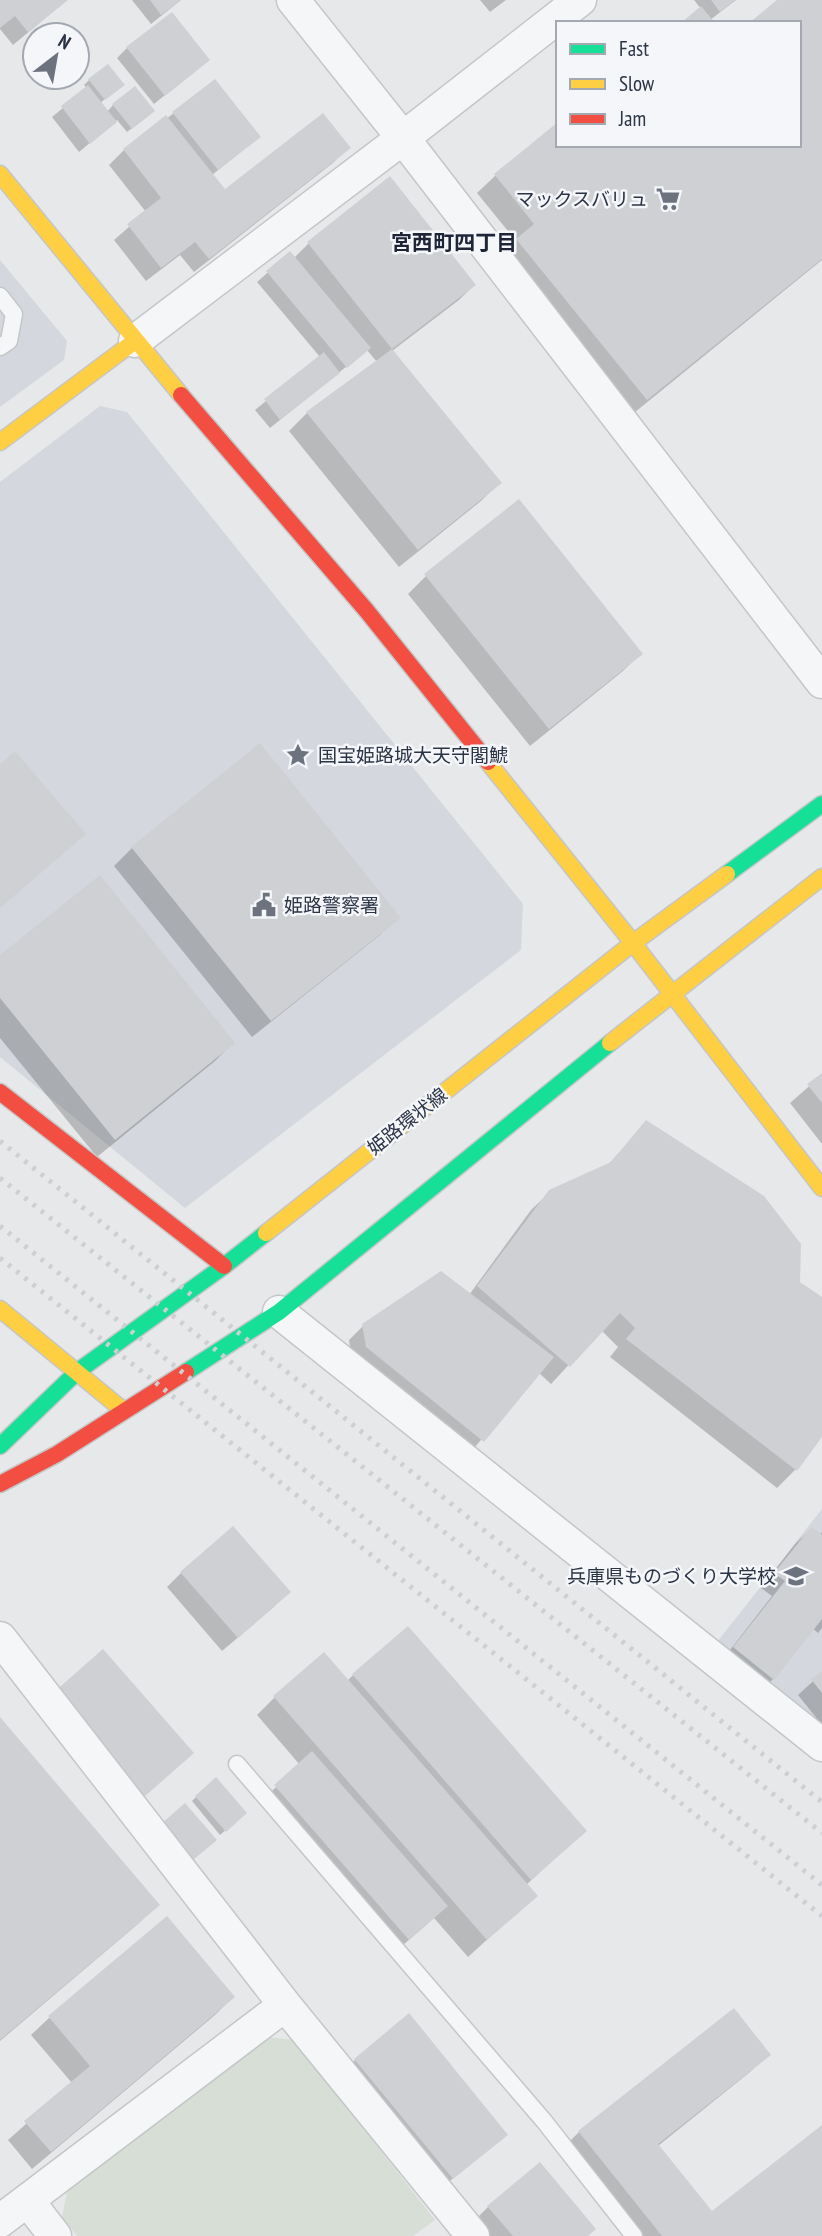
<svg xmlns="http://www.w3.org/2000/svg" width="822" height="2236" font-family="'PT Sans Narrow','Noto Sans JP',sans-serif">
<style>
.built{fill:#d4d7dd}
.green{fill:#d6ded6}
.shadow{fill:#0003}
.building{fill:#ced0d3}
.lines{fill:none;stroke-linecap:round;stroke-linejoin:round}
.lane-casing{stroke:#c4c6c8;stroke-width:19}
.street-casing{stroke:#c4c6c8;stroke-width:35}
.fast-casing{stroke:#c4c6c8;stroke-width:19}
.slow-casing{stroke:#c4c6c8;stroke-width:19}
.jam-casing{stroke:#c4c6c8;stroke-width:19}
.lane{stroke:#f5f6f7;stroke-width:16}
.street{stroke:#f5f6f7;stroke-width:32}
.fast{stroke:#16e098;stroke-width:16}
.slow{stroke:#ffcf43;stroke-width:16}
.jam{stroke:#f24e42;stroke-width:16}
.rail{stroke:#cecfd2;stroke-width:5;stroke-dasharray:3.5 7;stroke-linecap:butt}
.labels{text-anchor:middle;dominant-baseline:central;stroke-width:5;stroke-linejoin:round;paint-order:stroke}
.poi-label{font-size:19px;fill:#2b3445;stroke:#f4f6f9;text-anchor:end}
.street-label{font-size:19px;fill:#2b3445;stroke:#f4f6f9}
.neighbourhood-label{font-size:21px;font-weight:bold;fill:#1d2536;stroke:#f4f6f9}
</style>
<rect width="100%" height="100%" fill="#e6e8ea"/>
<path class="built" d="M0 260 67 341 64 360 0 407Z
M100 406 127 412 523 904 521 950 185 1208 0 1057V482Z
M822 1509V1725L717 1642Z"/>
<path class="green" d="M267 2037 294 2040 435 2220 413 2236H77L62 2217 67 2192Z"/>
<path class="shadow" d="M0 0H67L13 45 0 29Z
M132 0H181L151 24Z
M480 0H506L490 12Z
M694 0H736L710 20Z
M780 0H822V260L629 417 499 258 516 241 477 193 495 176 558 125V145H799V23Z
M127 48 208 60 154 104 117 58Z
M108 66 118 89 100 103 107 112 113 105 148 116 127 132 117 120 79 152 52 117 87 88 84 85 89 80Z
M174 113 248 146 212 175 225 192 348 147 334 162 194 272 180 255 146 281 114 240 146 212 109 165 124 150Z
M389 179 474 285 459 300 392 351 499 483 481 501 399 567 289 431 307 413 377 362 367 350 270 428 255 410 320 357 257 282 290 253 294 258 308 244Z
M426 576 641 653 623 671 530 746 408 594Z
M132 848 398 918 380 935 252 1037 114 866Z
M0 957 233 1043 215 1061 97 1157 0 1038Z
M822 1075V1144L790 1103Z
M646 1123 798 1283 822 1299V1434L795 1470 777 1488 610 1357 618 1347 601 1330 551 1384 539 1373 468 1455 352 1362 349 1340 364 1325 469 1295 531 1210 550 1192 607 1166Z
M811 1529 820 1535 822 1532V1628L818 1633 812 1628 773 1679 759 1693 720 1663 772 1596 761 1588 796 1543Z
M181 1573 275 1606 222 1651 167 1587Z
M822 1673V1725L798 1695Z
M353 1675 585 1831 526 1885 535 1896 468 1957 434 1918 394 1953 261 1801 300 1765 257 1715 275 1697 347 1681Z
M0 1720 157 1905 139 1923 0 2041Z
M196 1797 240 1818 220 1835 192 1801Z
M167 1918 233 1997 215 2015 32 2169 8 2140 72 2083 31 2035 49 2018Z
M768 2055 750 2072 658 2146 712 2214 822 2127V2236H630L561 2150 579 2132Z
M355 2060 505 2134 437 2192 341 2074Z
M488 2207 587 2236H486L474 2221Z"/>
<path class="building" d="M0 0H68L28 32 15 16 0 28Z
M150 0H181L161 15Z
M711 0H735L720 12Z
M777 0H822V259L647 400 516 239 534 224 494 174 558 122V145H799V23H749Z
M701 6 715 23H681Z
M172 12 210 60 165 96 126 47Z
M108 64 125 85 105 100 88 79Z
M215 79 261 137 218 170 172 112Z
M88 85 117 122 90 144 61 106Z
M135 86 155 111 132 129 112 104Z
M323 113 351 148 209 259 195 242 161 268 127 224 161 198 123 149 166 115 225 189Z
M390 176 476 285 392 349 307 242Z
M290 251 371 348 347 368 266 271Z
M392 349 502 483 418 550 306 412Z
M324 352 340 373 280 420 264 399Z
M519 499 643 654 549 729 424 574Z
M260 743 401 918 271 1021 131 847Z
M15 751 86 834 0 908V764Z
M100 875 235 1043 115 1140 0 998V955Z
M822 1073V1103L807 1084Z
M646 1120 764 1196 801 1244 800 1282 822 1297V1437L797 1471 626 1339 635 1328 620 1313 570 1367 477 1286 549 1190 611 1162Z
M441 1271 554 1357 484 1442 366 1347 362 1324Z
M233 1526 291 1592 238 1638 180 1572Z
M811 1527 822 1535V1619L774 1680 733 1647 785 1581 774 1573Z
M408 1626 587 1831 531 1880 352 1674Z
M103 1649 194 1753 144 1797 53 1693Z
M324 1652 538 1896 487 1940 273 1696Z
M822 1671V1693L811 1679Z
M0 1717 160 1905 0 2040Z
M312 1751 448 1906 409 1940 274 1785Z
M216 1777 247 1813 226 1832 195 1796Z
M185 1803 217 1840 193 1860 161 1824Z
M167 1916 235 1997 51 2152 24 2121 90 2066 48 2016Z
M734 2008 771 2055 658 2144 712 2211 822 2125V2236H662L578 2131Z
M409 2013 508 2135 453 2179 354 2059Z
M540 2162 596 2229 588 2236H513L487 2206Z"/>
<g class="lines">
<g class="lane-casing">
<path id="lane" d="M0 296 14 314 9 341 0 347
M237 1764 544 2121 634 2236"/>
</g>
<g class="street-casing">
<path id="street" d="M293 0 403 138 822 682
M135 341 403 138 580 0
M279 1312 822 1745
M0 1638 285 2005 473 2236
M28 2201 55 2236
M0 2221 285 2005"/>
</g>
<g class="fast-casing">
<path id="fast" d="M727 874 822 804
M186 1372 279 1312 610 1043
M0 1446 78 1371 224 1266 266 1233"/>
</g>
<g class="slow-casing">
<path id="slow" d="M0 174 181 395
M0 442 135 341
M488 762 633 943 822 1188
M610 1043 822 877
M266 1233 633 943 727 874
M0 1309 124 1411"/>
</g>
<g class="jam-casing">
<path id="jam" d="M181 395 366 610 488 762
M0 1092 224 1266
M0 1484 57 1454 186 1372"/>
</g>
<use href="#lane" class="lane"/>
<use href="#street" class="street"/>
<use href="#fast" class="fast"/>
<use href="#slow" class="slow"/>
<use href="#jam" class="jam"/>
<path class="rail" d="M0 1141 822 1802
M0 1178 822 1833
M0 1226 822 1885
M0 1258 822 1916"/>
</g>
<defs>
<g id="supermarket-bare" transform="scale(1.89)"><path d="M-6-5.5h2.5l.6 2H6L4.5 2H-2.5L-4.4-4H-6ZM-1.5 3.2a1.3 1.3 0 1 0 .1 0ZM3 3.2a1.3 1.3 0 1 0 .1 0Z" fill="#6c737f" stroke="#f4f6f9" stroke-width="2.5" paint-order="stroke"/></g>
<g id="sight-bare" transform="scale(1.89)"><path d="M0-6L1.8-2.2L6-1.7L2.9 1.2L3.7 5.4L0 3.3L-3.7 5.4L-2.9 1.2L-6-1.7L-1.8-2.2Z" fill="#6c737f" stroke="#f4f6f9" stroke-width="2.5" paint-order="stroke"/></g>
<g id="civic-bare" transform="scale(1.89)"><path d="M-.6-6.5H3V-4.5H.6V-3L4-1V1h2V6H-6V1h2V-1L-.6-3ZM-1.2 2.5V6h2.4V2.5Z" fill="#6c737f" stroke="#f4f6f9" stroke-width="2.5" paint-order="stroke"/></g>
<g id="university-bare" transform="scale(1.89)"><path d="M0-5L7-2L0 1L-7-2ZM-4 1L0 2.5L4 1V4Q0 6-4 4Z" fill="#6c737f" stroke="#f4f6f9" stroke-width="2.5" paint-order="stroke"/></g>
</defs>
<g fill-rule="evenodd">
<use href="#supermarket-bare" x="668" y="199"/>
<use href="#sight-bare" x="298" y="755"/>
<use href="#civic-bare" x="264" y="905"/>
<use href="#university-bare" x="796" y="1576"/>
</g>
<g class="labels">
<g class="poi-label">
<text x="648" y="199">マックスバリュ</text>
<text x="318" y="755" text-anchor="start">国宝姫路城大天守閣鯱</text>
<text x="284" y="905" text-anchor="start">姫路警察署</text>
<text x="776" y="1576">兵庫県ものづくり大学校</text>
</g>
<g class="street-label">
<text transform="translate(407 1121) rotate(-38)">姫路環状線</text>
</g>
<g class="neighbourhood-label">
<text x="454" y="242">宮西町四丁目</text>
</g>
</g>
<rect x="556" y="21" width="245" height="126" fill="#f4f6f9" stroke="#a4a8b1" stroke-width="2"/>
<rect x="570" y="44" width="35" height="10" fill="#16e098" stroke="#a4a8b1" stroke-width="2"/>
<text x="619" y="56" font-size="21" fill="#2b3445">Fast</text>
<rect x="570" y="79" width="35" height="10" fill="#ffcf43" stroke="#a4a8b1" stroke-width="2"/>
<text x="619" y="91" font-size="21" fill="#2b3445">Slow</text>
<rect x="570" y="114" width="35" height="10" fill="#f24e42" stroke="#a4a8b1" stroke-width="2"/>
<text x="619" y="126" font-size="21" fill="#2b3445">Jam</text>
<g transform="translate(56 56) rotate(31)"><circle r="33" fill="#f4f6f9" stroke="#a4a8b1" stroke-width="2"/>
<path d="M0-5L12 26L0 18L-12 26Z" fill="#6c737f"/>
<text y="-10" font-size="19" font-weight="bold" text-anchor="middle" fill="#2b3445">N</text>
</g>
</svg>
